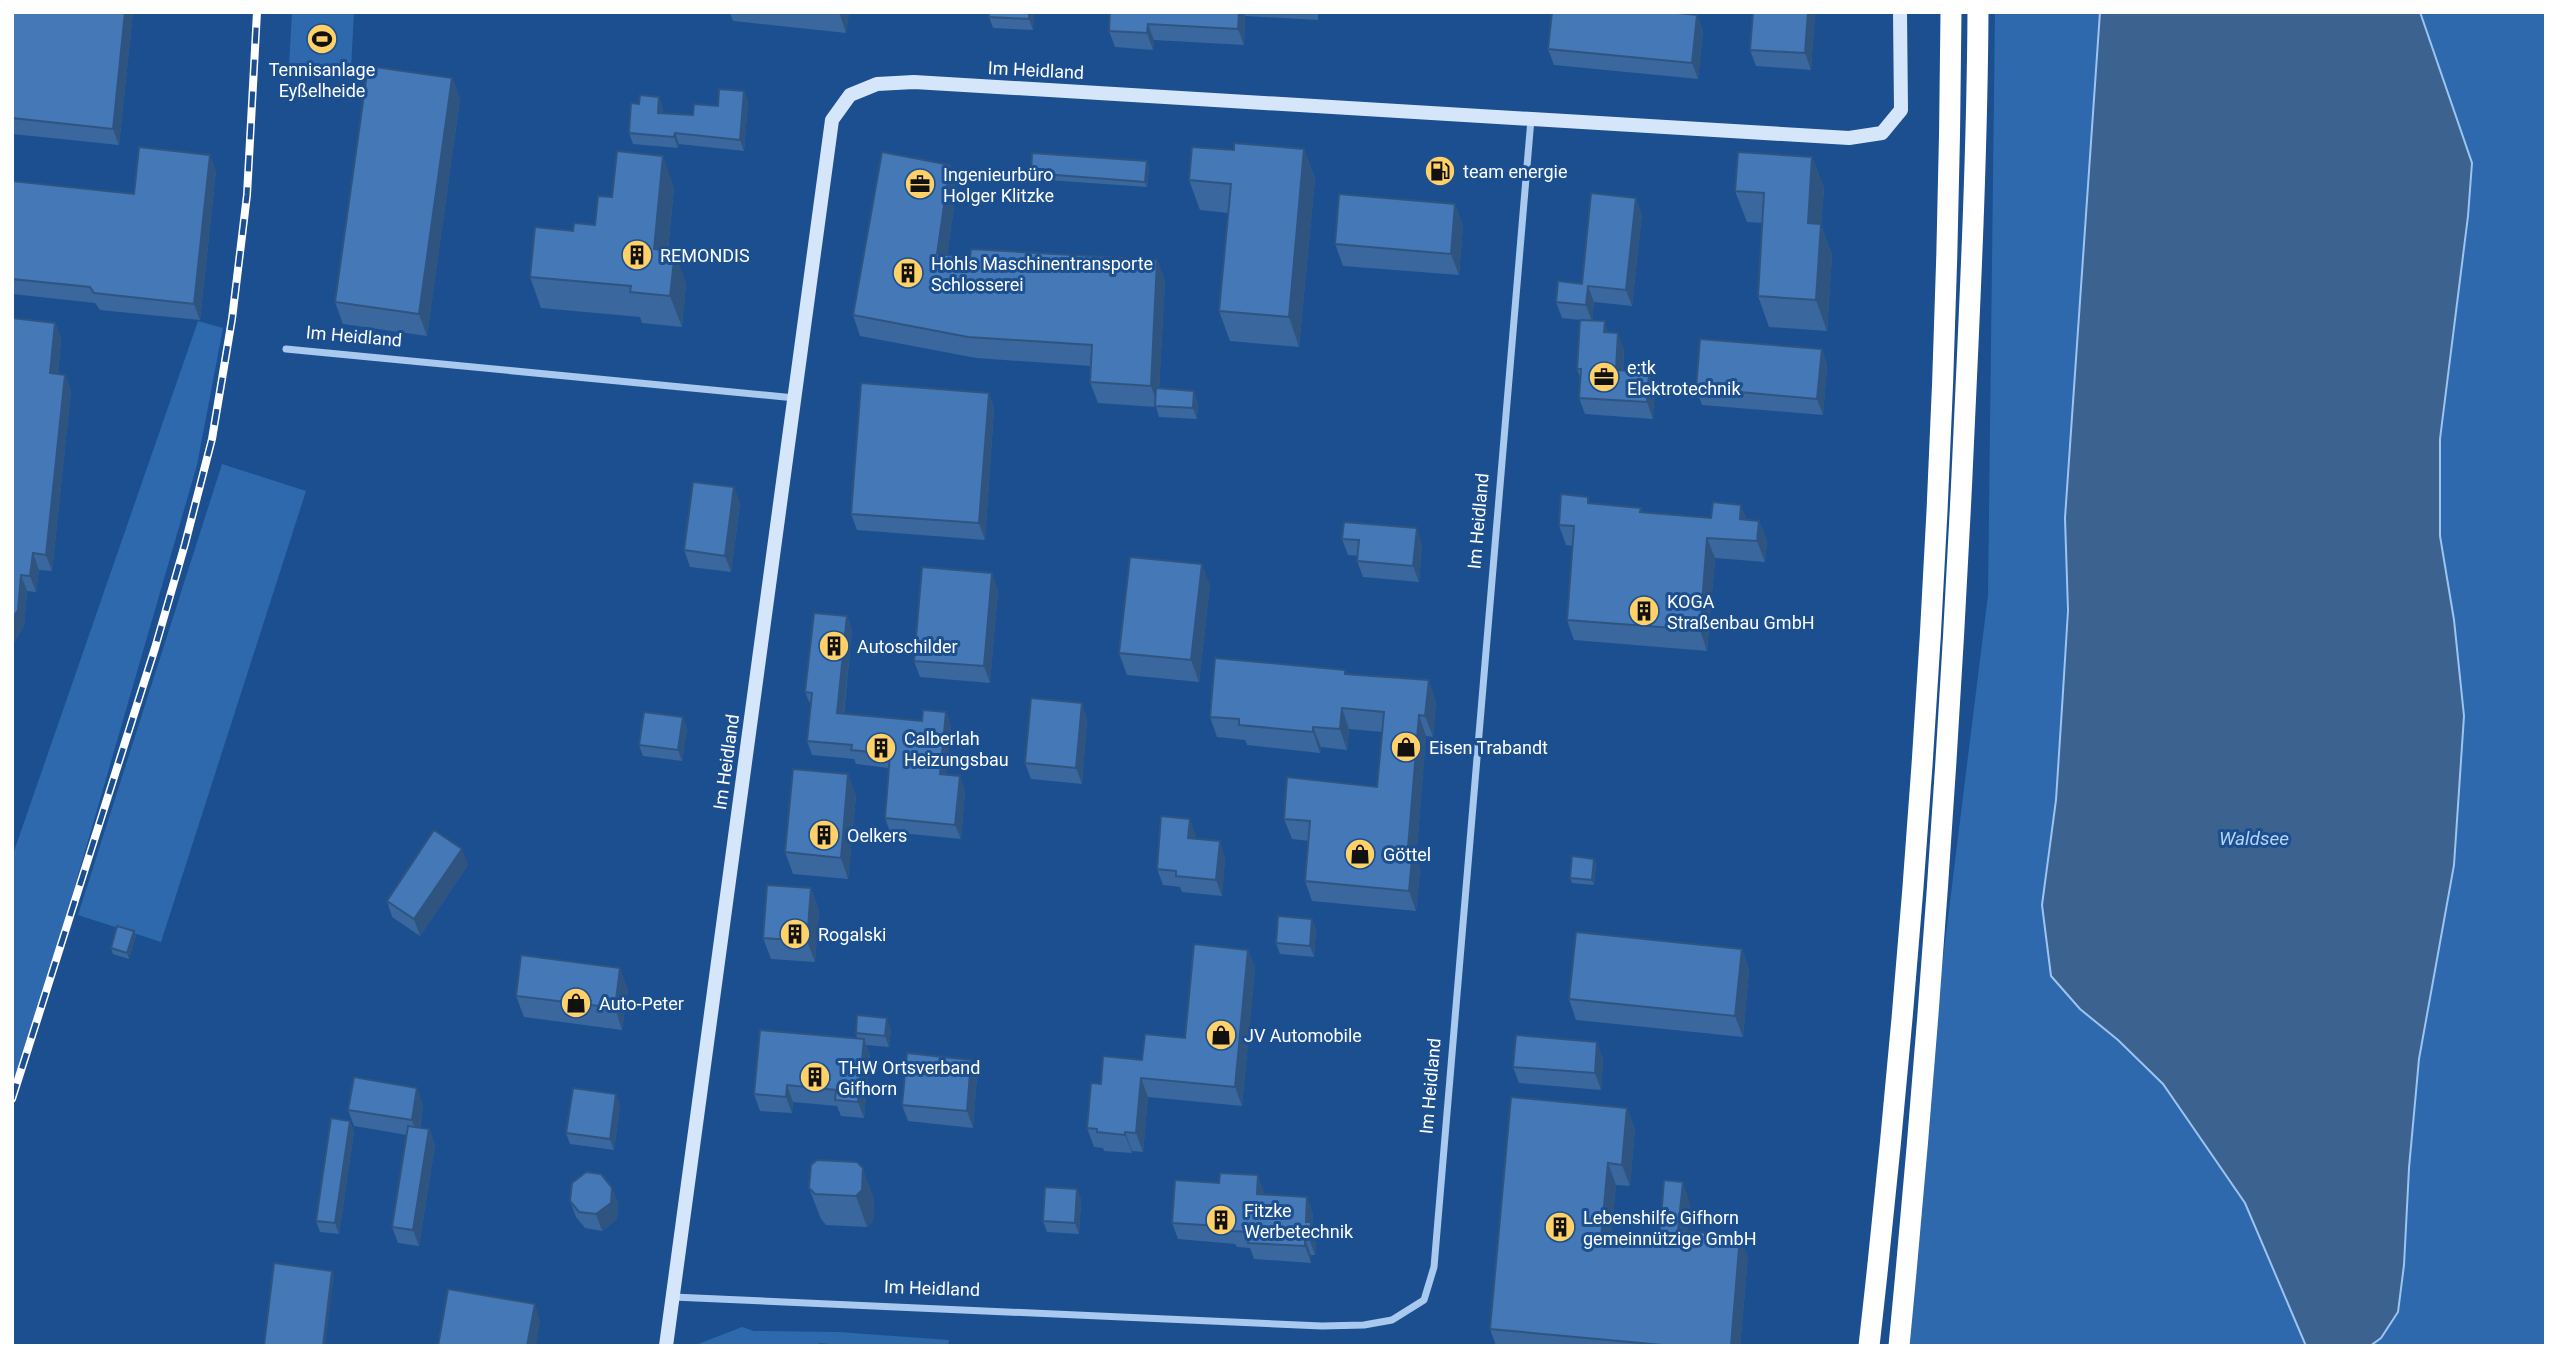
<svg xmlns="http://www.w3.org/2000/svg" width="2558" height="1358" font-family="Roboto,sans-serif">
<style>
.green{fill:#2e69ad}
.water{fill:#3c6290;stroke:#9cc4f0;stroke-width:2}
.lines{fill:none;stroke-linecap:round;stroke-linejoin:round}
.street{stroke:#a9c9ee;stroke-width:7}
.secondary{stroke:#d6e6fa;stroke-width:14}
.highway{stroke:#fff;stroke-width:21}
.rail-casing{stroke:#fff;stroke-width:8}
.rail{stroke:#1b4f8f;stroke-width:5;stroke-dasharray:16;stroke-linecap:butt}
.wall{fill:#3a679d}
.shaded-wall{fill:#305480}
.building{fill:#4478b7;stroke:#305480;stroke-width:2}
.labels{text-anchor:middle;dominant-baseline:central;stroke-width:6;stroke-linejoin:round;paint-order:stroke}
.poi-label{font-size:18px;fill:#fff;stroke:#1b4f8f;text-anchor:start}
.street-label{font-size:18px;fill:#fff;stroke:#1b4f8f}
.water-label{font-size:19px;font-style:italic;fill:#b5d3f5;stroke:#1b4f8f}
</style>
<rect width="100%" height="100%" fill="#1b4f8f"/>
<path class="green" d="M292 12H354L351 69 289 66Z
M1995 12H2100L2078 363 2063 692 2056 800 2042 905 2080 1009 2118 1040 2163 1084 2245 1203 2306 1346H1895L1988 595Z
M2420 12H2546V1346H2370L2381 1338 2404 1265 2409 1168 2419 1059 2454 865 2464 716 2454 620 2440 536V439L2468 216 2472 163Z
M198 321 223 328 197 465 12 1103V857Z
M222 464 306 491 161 942 78 915Z
M742 1327 754 1331 838 1332 949 1340 948 1346H693Z"/>
<path class="water" d="M2100 12H2420L2472 163 2468 216 2440 439V536L2454 620 2464 716 2454 865 2419 1059 2409 1168 2404 1265 2398 1312 2381 1338 2370 1346H2306L2245 1203 2163 1084 2118 1040 2080 1009 2051 976 2042 905 2056 800 2063 692 2068 610 2065 518Z"/>
<g class="lines">
<path class="street" d="M286 349 795 398
M673 1297 1322 1326 1364 1325 1392 1320 1424 1300 1434 1267 1531 119"/>
<path class="secondary" d="M666 1346 832 120 850 95 877 84 914 82 1849 138 1882 133 1901 110 1900 12"/>
<path class="highway" d="M1869 1346C1919 903 1948 458 1951 12
M1899 1346C1927 1056 1948 766 1962 475 1969 321 1977 167 1978 12"/>
<g class="rail-casing">
<path id="rail" d="M12 1099 155 648 185 544 212 439 232 319 247 195 257 12"/>
</g>
<use href="#rail" class="rail"/>
</g>
<path class="wall" d="M12 12H133L119 145 12 134Z
M730 12H849L846 33 733 21Z
M1034 12 1033 30 993 28 989 17Z
M1110 12H1318V20L1245 16 1244 45 1154 40 1153 50 1115 47 1109 31Z
M1753 12H1815L1811 70 1756 66 1750 50Z
M1697 15 1703 31 1698 79 1554 65 1548 49Z
M452 78 460 99 427 336 343 324 335 302Z
M744 91 748 102 744 151 679 144 678 148 633 144 629 133 639 104 659 97 663 108V113L693 115 718 106Z
M1304 149 1315 179 1299 347 1230 341 1219 311 1228 213 1200 210 1189 180 1234 150Z
M1812 157 1824 188 1821 225 1832 255 1827 331 1769 327 1758 296 1762 223 1747 222 1735 191Z
M950 165 957 186 947 255 970 258 1157 260 1165 281 1159 389 1198 402 1197 419 1159 417 1156 407 1098 403 1090 382 1091 366 976 358 860 336 853 315Z
M1149 167 1147 187 1033 179 1031 173Z
M216 171 200 320 100 310 95 303 12 294V181L134 194Z
M674 187 668 251 686 283 682 327 642 323 640 317 541 308 530 277 573 231 595 225 612 197Z
M1455 204 1463 226 1459 275 1343 266 1335 244Z
M1642 214 1632 306 1594 302 1592 321 1608 332 1624 349 1623 370 1649 372 1655 388 1653 419 1585 414 1579 398 1581 380 1577 369 1580 320 1562 318 1556 302 1582 284Z
M12 318 55 323 61 339 58 374 65 375 71 391 52 571 39 570 36 592 27 591 24 626 12 646Z
M1822 349 1827 365 1823 415 1702 405 1696 388Z
M989 393 994 409 985 540 857 530 851 514Z
M734 487 740 504 731 572 690 567 684 550Z
M1590 503 1641 508 1642 512 1759 521 1767 541 1765 562 1715 558 1707 651 1574 640 1567 620 1573 546 1566 545 1559 525Z
M1342 539 1422 544 1419 582 1363 577 1357 561 1358 556 1348 555Z
M1210 585 1199 682 1127 675 1119 653Z
M998 590 990 683 920 677 914 661Z
M847 616 852 630 844 714 922 721 946 712 951 726 946 775 965 790 961 839 890 832 885 818 889 768 856 764 854 759 812 755 807 741 811 706 805 692Z
M1347 674 1436 701 1433 737 1426 736 1416 858 1420 869 1416 911 1312 901 1305 881 1309 841 1292 839 1284 819 1377 787 1382 732 1349 729 1347 750 1321 747 1320 753 1247 745 1245 740 1217 737 1210 717Z
M1087 719 1082 784 1031 779 1025 763Z
M687 728 682 761 643 756 639 745Z
M856 795 848 879 793 874 785 852Z
M1196 835 1195 839 1225 857 1222 896 1182 892 1180 887 1163 885 1157 869Z
M1594 859 1596 864 1594 885 1572 883 1570 878Z
M468 865 420 936 392 917 387 901Z
M811 888 819 910 815 962 771 959 763 938Z
M1312 919 1316 930 1314 957 1280 954 1276 943Z
M134 931 136 936 129 959 113 954 111 948Z
M1742 949 1749 970 1743 1037 1576 1020 1569 999Z
M1248 950 1255 968 1242 1106 1148 1097 1143 1152 1132 1151V1153L1104 1151 1103 1148 1094 1147 1087 1128 1101 1084 1142 1060 1185 1038Z
M628 989 622 1030 524 1017 516 996Z
M891 1029 889 1047 866 1045 870 1055 864 1118 841 1116 837 1106 793 1102 792 1113 760 1111 754 1094 857 1038 856 1033Z
M1603 1058 1601 1090 1519 1083 1513 1067Z
M977 1076 973 1128 908 1121 902 1105Z
M616 1094 620 1105 614 1150 570 1144 566 1133Z
M423 1104 420 1128 429 1129 435 1145 419 1246 398 1243 392 1227 407 1135 354 1126 348 1110Z
M1627 1108 1635 1129 1630 1186 1616 1185 1611 1239 1659 1243 1690 1203 1688 1231 1748 1257 1740 1346H1496L1490 1329Z
M350 1121 354 1132 339 1234 320 1232 316 1221Z
M612 1188 618 1204 617 1219 602 1231 585 1228 576 1217 570 1201Z
M809 1188 874 1199 873 1221 867 1227 826 1225 821 1219Z
M1077 1189 1081 1200 1079 1234 1047 1232 1043 1221Z
M1264 1192V1194L1313 1213 1312 1227 1316 1238 1315 1255H1311V1263L1254 1259 1250 1248 1237 1247 1235 1244 1178 1239 1172 1223Z"/>
<path class="shaded-wall" d="M125 12H133L119 145 113 129Z
M839 12H849L846 33Z
M1029 12H1034L1033 30 1029 19Z
M1239 12H1244L1245 16 1244 45 1238 29Z
M1808 12H1815L1811 70 1805 53Z
M1697 15 1703 31 1698 79 1692 63Z
M1148 24 1154 40 1153 50 1147 33Z
M452 78 460 99 427 336 419 314Z
M744 91 748 102 744 151 740 140Z
M659 97 663 108 662 124 658 113Z
M675 133 679 144 678 148 674 137Z
M1304 149 1315 179 1299 347 1289 317Z
M210 155 216 171 200 320 194 304Z
M663 156 674 187 665 280 654 249Z
M1812 157 1824 188 1821 225 1832 255 1827 331 1816 300 1808 223Z
M1147 161 1149 167 1147 187 1145 182Z
M950 165 957 186 944 275 937 254Z
M1636 198 1642 214 1632 306 1626 290Z
M1455 204 1463 226 1459 275 1451 254Z
M675 252 686 283 682 327 670 296Z
M1157 260 1165 281 1158 407 1151 386Z
M1588 286 1594 302 1592 322 1586 305Z
M1605 321 1610 338 1604 332Z
M55 323 61 339 56 390 50 373Z
M1618 333 1624 349 1621 386 1616 370Z
M1822 349 1827 365 1823 415 1817 399Z
M1649 372 1655 388 1653 419 1647 402Z
M65 375 71 391 52 571 46 555Z
M1194 391 1198 402 1197 419 1193 408Z
M989 393 994 409 985 540 979 523Z
M734 487 740 504 731 572 725 556Z
M1741 505 1749 525 1740 519Z
M1759 521 1767 541 1765 562 1757 541Z
M1417 528 1422 544 1419 582 1413 566Z
M1707 538 1715 558 1707 651 1700 630Z
M33 553 39 570 36 592 30 576Z
M1202 564 1210 585 1199 682 1191 660Z
M992 573 998 590 990 683 984 666Z
M21 575 27 591 24 626 12 646V619Z
M847 616 852 630 842 727 837 713Z
M1429 680 1436 701 1433 737 1425 716Z
M1082 703 1087 719 1082 784 1076 768Z
M1342 708 1349 729 1347 750 1340 729Z
M946 712 951 726 945 788 940 774Z
M1419 715 1426 736 1416 858 1420 869 1416 911 1409 891 1408 848Z
M683 717 687 728 682 761 678 750Z
M1313 727 1321 747 1320 753 1313 732Z
M848 774 856 795 848 879 841 858Z
M960 776 965 790 961 839 955 825Z
M1190 819 1196 835 1194 855 1188 838Z
M1220 841 1225 857 1222 896 1216 880Z
M462 849 468 865 420 936 414 919Z
M1594 859 1596 864 1594 885 1592 880Z
M811 888 819 910 815 962 807 941Z
M1312 919 1316 930 1314 957 1310 946Z
M134 931 136 936 129 959 127 953Z
M1742 949 1749 970 1743 1037 1735 1016Z
M1248 950 1255 968 1242 1106 1235 1087Z
M620 968 628 989 622 1030 615 1008Z
M887 1018 891 1029 889 1047 885 1036Z
M864 1039 870 1055 864 1118 858 1102Z
M1597 1042 1603 1058 1601 1090 1595 1073Z
M971 1060 977 1076 973 1128 967 1111Z
M1141 1078 1148 1097 1143 1152 1136 1133Z
M787 1085 793 1102 792 1113 786 1097Z
M417 1088 423 1104 418 1137 412 1120Z
M616 1094 620 1105 614 1150 610 1139Z
M1627 1108 1635 1129 1630 1186 1622 1165Z
M350 1121 354 1132 339 1234 335 1223Z
M429 1129 435 1145 419 1246 413 1230Z
M1125 1132 1132 1151V1153L1125 1135Z
M1608 1163 1616 1185 1609 1260 1601 1238Z
M863 1168 874 1199 873 1221 867 1227 856 1196Z
M1258 1175 1264 1192 1263 1210 1257 1194Z
M1683 1182 1690 1203 1686 1252 1678 1230Z
M612 1188 618 1204 617 1219 602 1231 596 1214Z
M1077 1189 1081 1200 1079 1234 1075 1223Z
M1307 1197 1313 1213 1312 1227 1316 1238 1315 1255 1309 1239 1306 1222Z
M1740 1236 1748 1257 1740 1346H1731Z
M1305 1239 1311 1255V1263L1305 1246Z
M332 1271 334 1276 325 1346H323Z
M535 1304 540 1321 536 1346H527Z"/>
<path class="building" d="M12 12H125L113 129 12 118Z
M989 12H1029V19L989 17Z
M1110 12H1239L1238 29 1148 24 1147 33 1109 31Z
M1552 12H1667L1697 15 1692 63 1548 49Z
M1753 12H1808L1805 53 1750 50Z
M368 66 452 78 419 314 335 302Z
M719 89 744 91 740 140 675 133 674 137 629 133 631 103 639 104 640 95 659 97 658 113 693 115 694 104 718 106Z
M1234 143 1304 149 1289 317 1219 311 1231 184 1189 180 1192 147 1234 150Z
M139 147 210 155 194 304 94 293 90 287 12 279V181L134 194Z
M617 151 663 156 654 249 675 252 670 296 630 292 631 286 530 277 535 227 573 231 574 223 595 225 598 196 612 197Z
M882 152 950 165 937 254 970 258 971 249 1157 260 1151 386 1090 382 1092 345 968 337 853 315Z
M1738 152 1812 157 1808 223 1821 224 1816 300 1758 296 1764 193 1735 191Z
M1032 153 1147 161 1145 182 1031 173Z
M1591 193 1636 198 1626 290 1588 286 1586 305 1556 302 1558 281 1582 284Z
M1339 194 1455 204 1451 254 1335 244Z
M12 318 55 323 50 373 65 375 46 555 33 553 30 576 21 575 18 610 12 619Z
M1580 320 1605 321 1604 332 1618 333 1616 370 1649 372 1647 402 1579 398 1581 369H1577Z
M1700 339 1822 349 1817 399 1696 388Z
M861 383 989 393 979 523 851 514Z
M1156 388 1194 391 1193 408 1155 406Z
M693 482 734 487 725 556 684 550Z
M1561 494 1588 497V503L1641 508 1640 512 1711 518 1713 502 1741 505 1740 519 1759 521 1757 541 1707 538 1700 630 1567 620 1574 526 1559 525Z
M1344 522 1417 528 1413 566 1357 561 1359 540 1342 539Z
M1130 557 1202 564 1191 660 1119 653Z
M922 567 992 573 984 666 914 661Z
M814 613 847 616 837 713 922 721 923 710 946 712 940 774 960 776 955 825 885 818 890 754 851 750 852 745 807 741 812 693 805 692Z
M1215 658 1345 670V674L1429 680 1425 716 1419 715 1408 848H1413L1409 891 1305 881 1310 821 1284 819 1287 777 1377 787 1384 712 1342 708 1340 729 1313 727V732L1239 725V719L1210 717Z
M1031 698 1082 703 1076 768 1025 763Z
M644 712 683 717 678 750 639 745Z
M793 769 848 774 841 858 785 852Z
M1161 816 1190 819 1188 838 1220 841 1216 880 1176 876V871L1157 869Z
M434 830 462 849 414 919 387 901Z
M1572 856 1594 859 1592 880 1570 878Z
M767 885 811 888 807 941 763 938Z
M1278 916 1312 919 1310 946 1276 943Z
M117 926 134 931 127 953 111 948Z
M1576 932 1742 949 1735 1016 1569 999Z
M1194 944 1248 950 1235 1087 1141 1078 1136 1133 1125 1132V1135L1097 1132V1129L1087 1128 1091 1083 1101 1084 1103 1056 1142 1060 1145 1034 1185 1038Z
M521 955 620 968 615 1008 516 996Z
M857 1015 887 1018 885 1036 856 1033Z
M760 1030 864 1039 858 1102 835 1100 836 1090 787 1085 786 1097 754 1094Z
M1516 1035 1597 1042 1595 1073 1513 1067Z
M907 1053 971 1060 967 1111 902 1105Z
M354 1077 417 1088 412 1120 348 1110Z
M573 1088 616 1094 610 1139 566 1133Z
M1511 1097 1627 1108 1622 1165 1608 1163 1601 1238 1659 1243 1664 1180 1683 1182 1678 1230 1740 1236 1731 1346H1673L1490 1329Z
M331 1118 350 1121 335 1223 316 1221Z
M408 1126 429 1129 413 1230 392 1227Z
M817 1160 857 1162 863 1168 862 1190 856 1196 815 1194 809 1188 811 1165Z
M586 1172 601 1174 612 1188 611 1203 596 1214 579 1212 570 1201 572 1183Z
M1220 1173 1258 1175 1257 1194 1307 1197 1306 1222H1311L1309 1239H1305V1246L1248 1243 1249 1232 1231 1231V1228L1219 1226 1172 1223 1175 1180 1219 1183Z
M1045 1187 1077 1189 1075 1223 1043 1221Z
M274 1263 332 1271 323 1346H264Z
M448 1289 535 1304 527 1346H438Z
M820 1344 839 1346H820Z"/>
<defs>
<g id="stadium-disc" transform="scale(1.575)"><circle r="9.5" fill="#ffd166" stroke="#1b4f8f"/><path d="M0-5a6.5 5 0 1 0 0 10a6.5 5 0 1 0 0-10ZM-3.5-1.8h7v3.6h-7Z" fill="#111"/></g>
<g id="fuel-disc" transform="scale(1.575)"><circle r="9.5" fill="#ffd166" stroke="#1b4f8f"/><path d="M-5.5-6h7V0h2V4h1.3V-2.5L3-4.5l.8-.8L6-3V5H2.5V1h-1V6h-7ZM-4.2-4.7v3.2H.2V-4.7Z" fill="#111"/></g>
<g id="office-disc" transform="scale(1.575)"><circle r="9.5" fill="#ffd166" stroke="#1b4f8f"/><path d="M-6-3h4V-5.5h4V-3h4V5H-6ZM-1-4.5V-3h2v-1.5ZM-6 0V1H6V0Z" fill="#111"/></g>
<g id="building-disc" transform="scale(1.575)"><circle r="9.5" fill="#ffd166" stroke="#1b4f8f"/><path d="M-4-6H4V6H1V3H-1V6H-4ZM-2.5-4.3h1.7v1.8h-1.7ZM.8-4.3h1.7v1.8H.8ZM-2.5-1h1.7V.8h-1.7ZM.8-1h1.7V.8H.8Z" fill="#111"/></g>
<g id="shop-disc" transform="scale(1.575)"><circle r="9.5" fill="#ffd166" stroke="#1b4f8f"/><path d="M-5-2.5h2.3a2.7 3.5 0 0 1 5.4 0H5L5.5 6h-11ZM-1.5-2.5h3a1.5 2.3 0 0 0-3 0Z" fill="#111"/></g>
</defs>
<g fill-rule="evenodd">
<use href="#stadium-disc" x="322" y="39"/>
<use href="#fuel-disc" x="1440" y="171"/>
<use href="#office-disc" x="920" y="184"/>
<use href="#building-disc" x="637" y="255"/>
<use href="#building-disc" x="908" y="273"/>
<use href="#office-disc" x="1604" y="377"/>
<use href="#building-disc" x="1644" y="611"/>
<use href="#building-disc" x="834" y="646"/>
<use href="#shop-disc" x="1406" y="747"/>
<use href="#building-disc" x="881" y="748"/>
<use href="#building-disc" x="824" y="835"/>
<use href="#shop-disc" x="1360" y="854"/>
<use href="#building-disc" x="795" y="934"/>
<use href="#shop-disc" x="576" y="1003"/>
<use href="#shop-disc" x="1221" y="1035"/>
<use href="#building-disc" x="815" y="1077"/>
<use href="#building-disc" x="1221" y="1220"/>
<use href="#building-disc" x="1560" y="1227"/>
</g>
<g class="labels">
<g class="poi-label">
<text x="322" y="69" text-anchor="middle">Tennisanlage<tspan x="322" dy="21">Eyßelheide</tspan></text>
<text x="1463" y="171">team energie</text>
<text x="943" y="174">Ingenieurbüro<tspan x="943" dy="21">Holger Klitzke</tspan></text>
<text x="660" y="255">REMONDIS</text>
<text x="931" y="263">Hohls Maschinentransporte<tspan x="931" dy="21">Schlosserei</tspan></text>
<text x="1627" y="367">e:tk<tspan x="1627" dy="21">Elektrotechnik</tspan></text>
<text x="1667" y="601">KOGA<tspan x="1667" dy="21">Straßenbau GmbH</tspan></text>
<text x="857" y="646">Autoschilder</text>
<text x="904" y="738">Calberlah<tspan x="904" dy="21">Heizungsbau</tspan></text>
<text x="1429" y="747">Eisen Trabandt</text>
<text x="847" y="835">Oelkers</text>
<text x="1383" y="854">Göttel</text>
<text x="818" y="934">Rogalski</text>
<text x="599" y="1003">Auto-Peter</text>
<text x="1244" y="1035">JV Automobile</text>
<text x="838" y="1067">THW Ortsverband<tspan x="838" dy="21">Gifhorn</tspan></text>
<text x="1244" y="1210">Fitzke<tspan x="1244" dy="21">Werbetechnik</tspan></text>
<text x="1583" y="1217">Lebenshilfe Gifhorn<tspan x="1583" dy="21">gemeinnützige GmbH</tspan></text>
</g>
<g class="street-label">
<text transform="translate(1036 70) rotate(3)">Im Heidland</text>
<text transform="translate(354 336) rotate(5)">Im Heidland</text>
<text transform="translate(1478 521) rotate(-85)">Im Heidland</text>
<text transform="translate(726 762) rotate(-82)">Im Heidland</text>
<text transform="translate(1430 1086) rotate(-85)">Im Heidland</text>
<text transform="translate(932 1288) rotate(2)">Im Heidland</text>
</g>
<g class="water-label">
<text x="2254" y="838">Waldsee</text>
</g>
</g>
<rect width="2558" height="1358" fill="none" stroke="#ffffff" stroke-width="28"/>
</svg>
